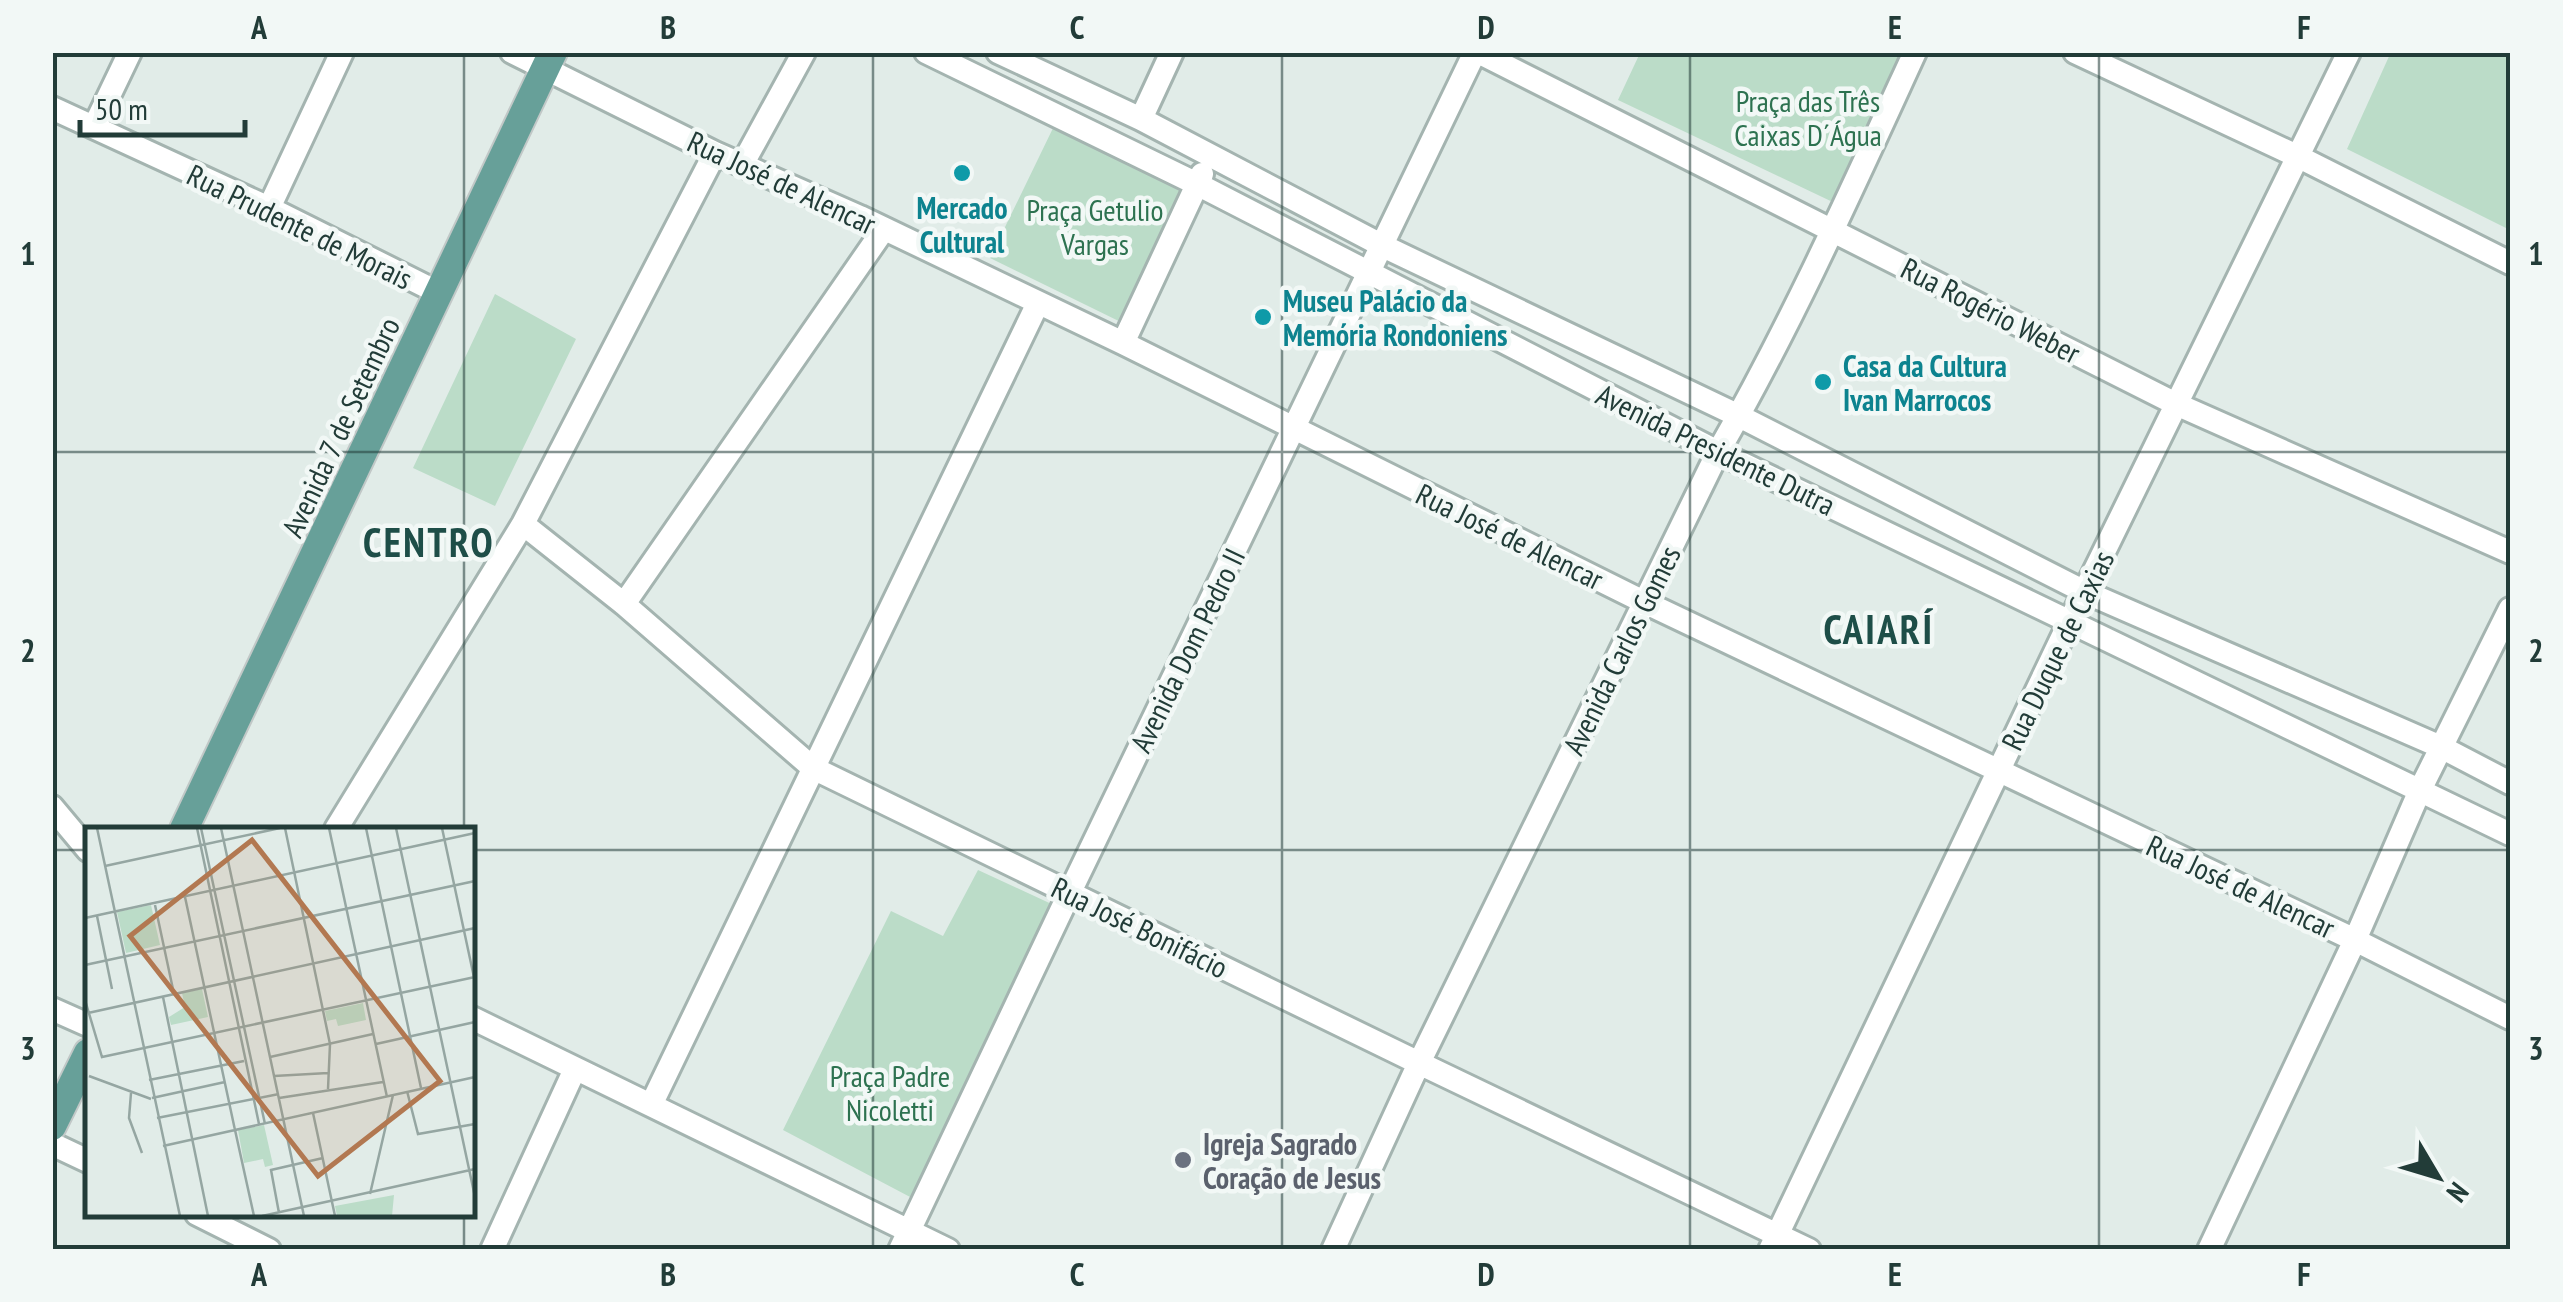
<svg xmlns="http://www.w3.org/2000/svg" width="2563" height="1302" font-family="'PT Sans Narrow',sans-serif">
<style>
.green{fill:#bbdcc8}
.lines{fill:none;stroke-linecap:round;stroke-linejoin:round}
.minor-casing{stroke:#a4b4b0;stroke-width:28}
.major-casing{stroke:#c1c8c7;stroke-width:32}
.minor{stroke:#fff;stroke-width:22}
.major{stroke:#67a099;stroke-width:28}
.grid{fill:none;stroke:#223c38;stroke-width:2.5;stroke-opacity:0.55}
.culture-dot{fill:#0f9aa8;stroke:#f2f8f6;stroke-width:4}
.worship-dot{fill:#6b7280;stroke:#f2f8f6;stroke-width:4}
.labels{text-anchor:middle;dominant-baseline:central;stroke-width:9;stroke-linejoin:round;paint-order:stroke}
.park-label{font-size:30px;fill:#2d7250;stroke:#f2f8f6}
.street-label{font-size:30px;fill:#223c38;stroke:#f2f8f6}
.culture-label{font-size:30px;font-weight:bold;fill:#0d838f;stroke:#f2f8f6;text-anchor:start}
.worship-label{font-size:30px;font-weight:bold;fill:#5b616d;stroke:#f2f8f6;text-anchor:start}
.district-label{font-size:40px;font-weight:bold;letter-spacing:2.5px;fill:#1e4e48;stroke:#f2f8f6}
.inset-road{fill:none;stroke:#95a6a2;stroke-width:2.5}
.view{fill:#b27851;fill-opacity:0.15;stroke:#b27851;stroke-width:5}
.inset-edge{fill:none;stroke:#223c38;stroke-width:5}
.neatline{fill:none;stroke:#223c38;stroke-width:4}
.grid-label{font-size:32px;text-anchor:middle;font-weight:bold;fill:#223c38}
</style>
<rect width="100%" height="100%" fill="#e1ece8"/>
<path class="green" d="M2391 52 2510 53V230L2347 149Z
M1640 53H1911L1839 205 1618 100Z
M1055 124 1201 195 1135 329 990 258Z
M495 294 576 339 495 506 413 468Z
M978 870 1058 907 928 1195 912 1198 783 1130 891 911 943 936Z"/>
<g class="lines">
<g class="minor-casing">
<path id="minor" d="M512 52 715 153 860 217 1123 343 1644 602 2355 940 2510 1018
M926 52 1197 184 1718 452 2510 834
M998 52 1141 119 1383 246 1739 416 2085 592 2441 747 2510 783
M1478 52 2176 404 2510 552
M2075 52 2299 157 2510 263
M52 108 269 208 439 293
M1141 119 1172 52
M94 127 130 52
M742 165 804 52
M269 208 342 52
M1123 343 1202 174
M523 524 624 604 813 768 1419 1063 1809 1250
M624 604 884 229
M52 807 88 850
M336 829 523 524 715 153
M52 1009 88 1025
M472 1018 948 1250
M652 1103 1038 303
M52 1144 88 1161
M197 1214 269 1250
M492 1250 575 1069
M900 1250 1070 892 1475 52
M1333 1250 1419 1063 1718 452C1792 323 1853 187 1915 52
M1770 1250 2070 621 2349 52
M2209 1250 2355 940 2420 790 2510 609"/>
</g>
<g class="major-casing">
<path id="major" d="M184 829 553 52
M52 1126 88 1053"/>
</g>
<use href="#minor" class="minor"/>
<use href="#major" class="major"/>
</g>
<path class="grid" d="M464 52V829M873 52V1250M1282 52V1250M1690 52V1250M2099 52V1250M52 452H2510M52 850H88M472 850H2510M464 1214V1250"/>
<g class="culture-dot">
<circle cx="962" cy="173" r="10"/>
<circle cx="1263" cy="317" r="10"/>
<circle cx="1823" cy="382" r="10"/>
</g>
<circle class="worship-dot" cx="1183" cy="1160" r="10"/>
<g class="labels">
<g class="park-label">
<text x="1808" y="100">Praça das Três<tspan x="1808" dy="34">Caixas D´Água</tspan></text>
<text x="1095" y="209">Praça Getulio<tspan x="1095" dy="34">Vargas</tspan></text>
<text x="890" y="1075">Praça Padre<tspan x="890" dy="34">Nicoletti</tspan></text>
</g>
<g class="street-label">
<text transform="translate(782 182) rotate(25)">Rua José de Alencar</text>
<text transform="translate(300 226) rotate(26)">Rua Prudente de Morais</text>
<text transform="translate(1991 310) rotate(27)">Rua Rogério Weber</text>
<text transform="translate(340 427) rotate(-65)">Avenida 7 de Setembro</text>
<text transform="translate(1716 449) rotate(26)">Avenida Presidente Dutra</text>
<text transform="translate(1510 536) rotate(26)">Rua José de Alencar</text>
<text transform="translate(1187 650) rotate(-64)">Avenida Dom Pedro II</text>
<text transform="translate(1621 650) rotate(-64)">Avenida Carlos Gomes</text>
<text transform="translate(2057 650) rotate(-64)">Rua Duque de Caxias</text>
<text transform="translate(2241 886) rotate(25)">Rua José de Alencar</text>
<text transform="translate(1140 927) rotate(26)">Rua José Bonifácio</text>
</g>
<g class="culture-label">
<text x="962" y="207" text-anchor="middle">Mercado<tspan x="962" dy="34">Cultural</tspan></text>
<text x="1283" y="300">Museu Palácio da<tspan x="1283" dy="34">Memória Rondoniens</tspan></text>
<text x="1843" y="365">Casa da Cultura<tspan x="1843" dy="34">Ivan Marrocos</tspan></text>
</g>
<g class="worship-label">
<text x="1203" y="1143">Igreja Sagrado<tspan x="1203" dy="34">Coração de Jesus</tspan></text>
</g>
<g class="district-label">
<text x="429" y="542">CENTRO</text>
<text x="1879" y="629">CAIARÍ</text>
</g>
</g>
<g transform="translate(85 827)">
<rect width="390" height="390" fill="#e1ece8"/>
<path d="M66 78 75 118 41 126 32 85ZM117 162 123 190 86 198 84 190 100 180 97 166ZM278 176 281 193 253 199 251 192 242 194 240 184ZM179 298 188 338 180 340 178 332 159 336 153 303ZM309 368 307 389H252L250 379Z" fill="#bbdcc8"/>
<path class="inset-road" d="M12 1 95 389M112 1 174 297M116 1 180 297M136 1 219 389M200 1 245 217 243 262M244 1 302 270M281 1 336 261M311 1 390 370M357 1 390 155M20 39 195 1M70 78 89 167M12 89 27 162M0 91 390 6M0 138 390 54M78 170 123 389M0 173 17 230 390 150M3 186 390 101M291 217 390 195M185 230 288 207M4 249 66 272M189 249 243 246M64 253 159 234M322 264 333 307 390 297M46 266 44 291 57 326M67 271 140 255M194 271 298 255M228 286 250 389M72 291 194 267M78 319 150 303 100 70M285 367 308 268M194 386 186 343 238 331M169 389 150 303 390 250M177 389 390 342"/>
<path class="view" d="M167 13 355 254 233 349 45 109Z"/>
<rect width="390" height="390" class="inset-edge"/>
</g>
<rect width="2563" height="1302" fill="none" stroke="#f2f8f6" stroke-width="110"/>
<g transform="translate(2438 1177) rotate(128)" stroke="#f2f8f6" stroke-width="8" paint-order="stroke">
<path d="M0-8L18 38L0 25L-18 38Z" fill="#223c38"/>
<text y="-15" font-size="28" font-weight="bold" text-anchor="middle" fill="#223c38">N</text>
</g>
<path d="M80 120v15h165v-15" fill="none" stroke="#223c38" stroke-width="5"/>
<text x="95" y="120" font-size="30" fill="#223c38" stroke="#f2f8f6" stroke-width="8" paint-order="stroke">50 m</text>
<rect x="55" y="55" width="2453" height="1192" class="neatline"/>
<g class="grid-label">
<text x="259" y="39">A</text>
<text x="668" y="39">B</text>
<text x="1077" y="39">C</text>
<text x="1486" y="39">D</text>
<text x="1895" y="39">E</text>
<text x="2304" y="39">F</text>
<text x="28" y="265">1</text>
<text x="2536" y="265">1</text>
<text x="28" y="662">2</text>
<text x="2536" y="662">2</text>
<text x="28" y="1060">3</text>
<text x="2536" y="1060">3</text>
<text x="259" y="1286">A</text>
<text x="668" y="1286">B</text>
<text x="1077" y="1286">C</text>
<text x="1486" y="1286">D</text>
<text x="1895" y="1286">E</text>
<text x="2304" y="1286">F</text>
</g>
</svg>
